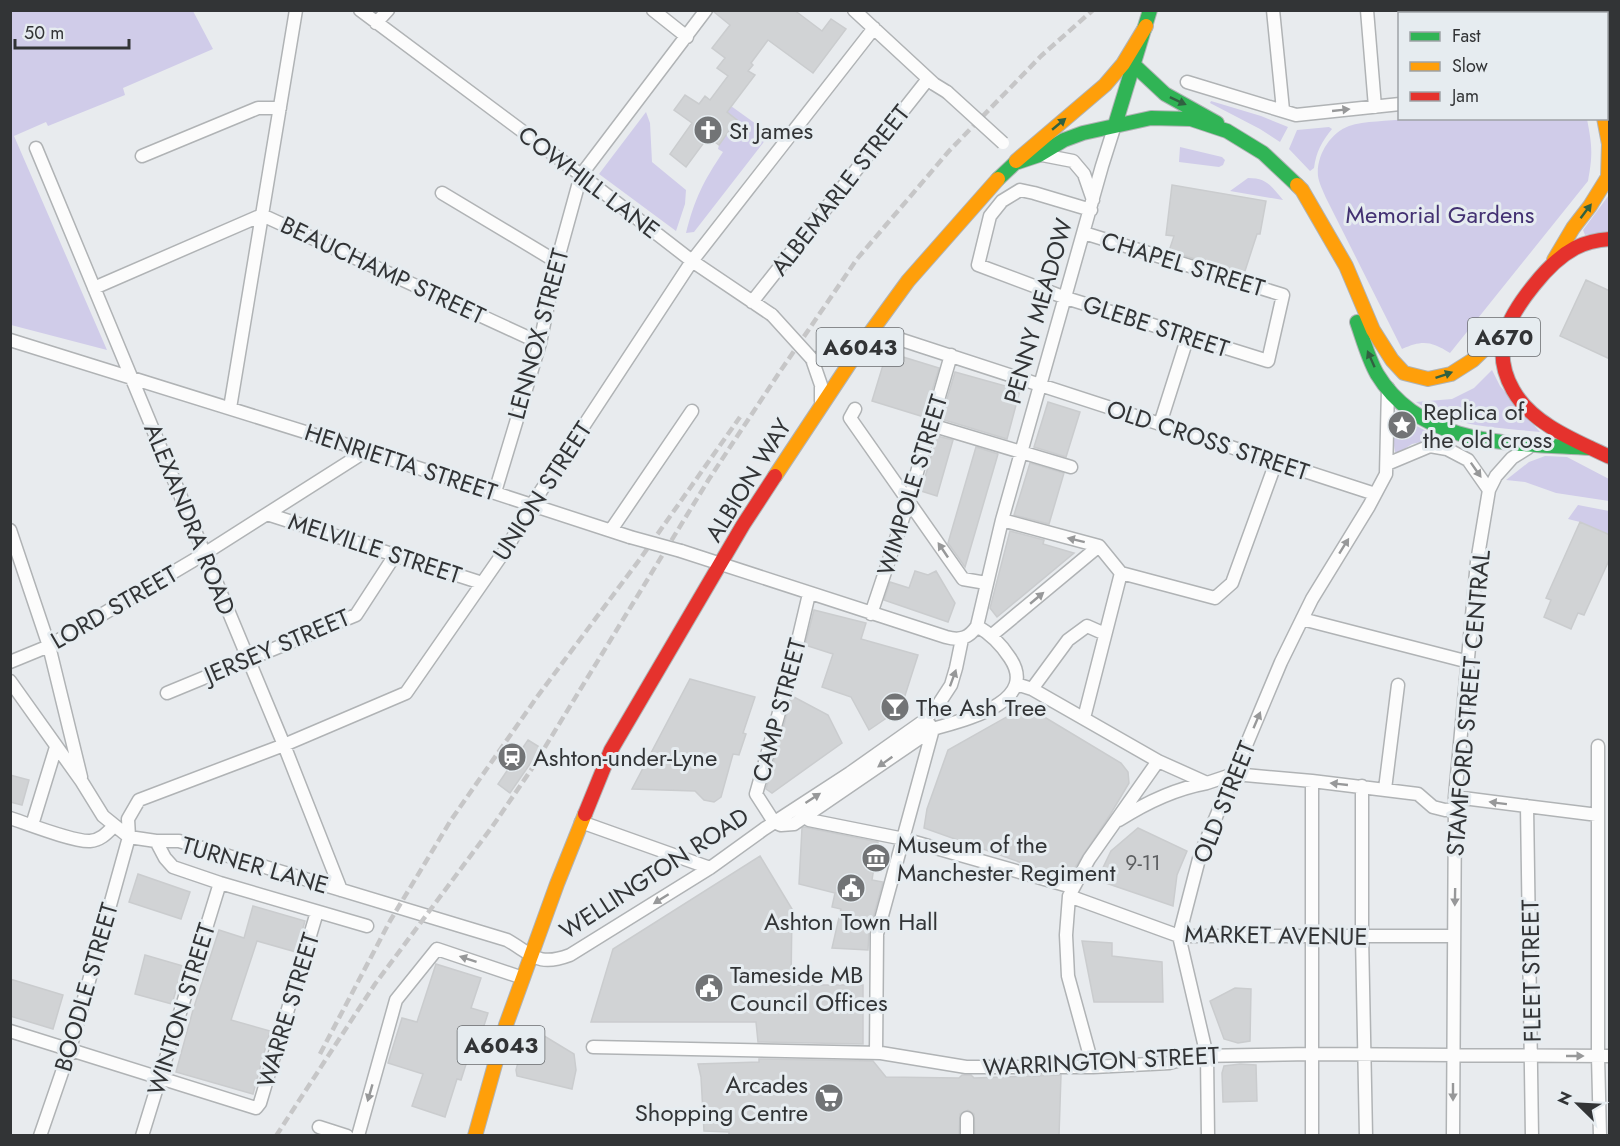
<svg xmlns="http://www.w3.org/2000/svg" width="1620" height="1146" font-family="Jost,sans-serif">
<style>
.green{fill:#d0cce9}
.building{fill:#d1d3d5;stroke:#caccce;stroke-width:1.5}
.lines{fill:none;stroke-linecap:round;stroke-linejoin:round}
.street-casing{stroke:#b0b3b5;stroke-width:15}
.fast-casing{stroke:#b0b3b5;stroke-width:16}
.slow-casing{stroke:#b0b3b5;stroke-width:16}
.jam-casing{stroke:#b0b3b5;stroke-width:16}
.street{stroke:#fcfcfc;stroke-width:12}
.fast{stroke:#30b455;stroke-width:14}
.slow{stroke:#ff9f0a;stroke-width:14}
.jam{stroke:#e5322d;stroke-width:14}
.rail{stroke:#c6c6c7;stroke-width:4.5;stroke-dasharray:9 4.5;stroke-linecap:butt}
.street-bridge-casing{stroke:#b0b3b5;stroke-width:15;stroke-linecap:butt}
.street-bridge{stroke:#fcfcfc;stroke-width:12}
.oneway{fill:#316141}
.oneway2{fill:#979899}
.labels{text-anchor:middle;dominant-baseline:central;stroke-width:6;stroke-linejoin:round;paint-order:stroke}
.number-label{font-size:21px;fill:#5c5e60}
.shield{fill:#e6ecf0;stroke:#686b6e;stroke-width:1.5}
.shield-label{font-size:22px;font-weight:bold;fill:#323436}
.poi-label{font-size:24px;fill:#323436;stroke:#e6ecf0;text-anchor:start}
.street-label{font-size:24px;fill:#323436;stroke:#e6ecf0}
.park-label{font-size:24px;fill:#433172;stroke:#e6ecf0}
</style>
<rect width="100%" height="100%" fill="#e8ebee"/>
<path class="green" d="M10 11H193L213 49 123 88 125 95 48 126 46 122 14 136 107 350 11 325Z
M1211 101 1261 116 1288 127 1280 142 1260 129 1210 103Z
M731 106 770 134 694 232 686 233C695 198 703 182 723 152L718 149 719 145 737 120 727 113Z
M646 112 650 123 652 162 686 190 685 204 676 231 599 174Z
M1406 119H1587C1592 145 1593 154 1588 181L1450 353C1431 341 1422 340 1402 349L1326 198C1323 191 1319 183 1318 176 1316 156 1330 133 1349 126 1364 121 1389 121 1406 119Z
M1329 127 1332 129C1322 141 1316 152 1314 168L1310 171 1289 149 1297 130Z
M1180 147 1222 157 1225 160 1223 165 1219 167 1179 162Z
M1248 178C1267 178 1271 186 1283 200L1230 191Z
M1609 195V231L1585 235 1583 230Z
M1492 370 1500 386 1540 432C1495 427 1454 428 1416 402L1452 399 1474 388Z
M1411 423 1430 433V440L1412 444 1398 453 1395 452 1391 427 1395 426 1401 430Z
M1545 456 1567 457 1609 479V501L1556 493 1525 482 1506 480 1529 462Z
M1578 505 1609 511V535L1580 522 1568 519Z"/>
<path class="building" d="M714 10H794L822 31 831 19 846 29 813 73 768 40 751 63 753 65 748 71 755 75 727 112 737 120 719 145 708 137 686 167 670 154 692 123 674 110 685 95 699 104 705 96 710 100 728 76 717 68 725 58 712 48 730 25 714 12Z
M1172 185 1266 201 1260 234H1257L1244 274 1169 251 1174 236 1166 235Z
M1586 280 1610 291V359L1560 336Z
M887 352 939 368 924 417 872 401Z
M955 372 1020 390 1007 439 941 419Z
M1048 402 1080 412 1066 457 1034 447Z
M937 436 953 440 937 496 921 491Z
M976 447 998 454 965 567 948 543Z
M1030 463 1064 473 1049 524 1014 515Z
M1580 522 1610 535V558L1584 615 1578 613 1571 629 1544 617 1551 600 1546 598Z
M1010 531 1044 540 1043 544 1074 553 997 617 990 608Z
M915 571 928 575 936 571 955 603 948 622 884 600 890 582 909 588Z
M814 610 866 623 861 639 918 655 901 708 869 730 851 697 822 687 833 654 805 645Z
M690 679 755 697 743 733 746 734 739 755 733 754 721 797 714 802 704 800 695 791 632 789Z
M792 696 828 715 842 743 772 793 766 789Z
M1026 706 1121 763 1128 772 1129 783 1110 815 1074 869 1068 872 1056 874 1036 868 924 828 927 809 948 750Z
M528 740 541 748 510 793 498 784Z
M10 775 29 780 22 805 10 802Z
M804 827 878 842 872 880 883 882 869 932 868 950 832 948 841 909 832 907 835 893 799 884 802 828Z
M1138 828 1187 851 1177 875 1173 906 1097 880 1111 851Z
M760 856 792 909 791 985H863V1044L758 1042 756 1022H591L613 949Z
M138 874 190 892 181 919 129 902Z
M253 906 305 921 296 952 257 941 231 1020 270 1031 253 1094 176 1072 193 1010 219 930 244 938Z
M1082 941 1112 943V956L1162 962 1163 1002H1094Z
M145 955 183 966 172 1004 135 994Z
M436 964 481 978 471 1008 488 1013 479 1041 474 1039 461 1080 457 1079 445 1117 412 1106 423 1074 388 1063 402 1018 417 1022Z
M10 979 63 995 53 1029 10 1016Z
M1235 988 1251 989 1250 1041 1238 1043 1224 1039 1210 1001Z
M531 1028 574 1054 576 1070 572 1089 517 1076 516 1070 525 1036Z
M759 1059 873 1061 886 1077 959 1078 962 1075H971L974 1078 1061 1075 1059 1136H975L974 1114 968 1110 960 1114 959 1136H729V1132L704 1131 701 1077 698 1064 759 1062Z
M1240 1064 1256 1065 1257 1101 1223 1102 1222 1073 1224 1066Z"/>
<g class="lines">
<g class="street-casing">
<path id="street" d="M360 10 581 175 692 261 772 315
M653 10 687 37
M854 10 934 84 947 92
M1273 10 1283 110
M1367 10 1375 107
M1449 10V14
M376 23 388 10
M1187 82 1296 115 1400 104
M36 148 284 745 341 890
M1042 155 1073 161 1084 174 1093 200
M142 156 258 108H280
M442 193 557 262
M1084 233 1283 295 1268 361 1066 298 978 265 990 216 1002 201 1020 190 1034 193 1091 210
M94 288 262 215 540 343
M752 302 928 79
M10 340 366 451 630 537
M902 340 1375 494
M821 401V385L812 359 840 355 857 345
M230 408 296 10
M855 409 850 418 963 579 986 583
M1160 424 1188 336
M931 425 1071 467
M1387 464 1430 446 1447 449 1468 460 1489 490
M495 492 540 343 557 262 581 175 706 10
M267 514 482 583
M1002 520 1099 546 1121 573 1215 598 1232 583 1276 462
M10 530 49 646 81 777
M611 530 692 411
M681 551 946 637C960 641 969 638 977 626L1002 520 1102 166 1115 125
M871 614 909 500 951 355
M1302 619 1469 662
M992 635 1099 546
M10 662 49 646 204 554 366 451
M10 681 82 782 103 816 129 837 156 841H179L507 940C533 955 538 967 570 955L710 868 764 829 850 773 925 720 938 705 951 685 956 668 962 639
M1016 684 1032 689 1158 761 1207 783 1234 774 1312 781 1418 794 1433 807 1445 810 1455 809
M1032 689 1068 640 1087 626 1105 634
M167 693 356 615 395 555
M1084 718 1121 573
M929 724 933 729C963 720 1040 703 1010 658 1001 644 991 634 977 626
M1598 746V1056L1600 1136
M1312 781V1136
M1362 786V936L1366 1136
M1385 789 1398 685
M1455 797 1598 815
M1527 806 1532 1136
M806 817 809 820 904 839 1072 887
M10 818C28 824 74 842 90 841 101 840 107 833 114 826
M1119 820C1147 802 1174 789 1207 783
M581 822 710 868
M774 822 756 794 791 670 809 594
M774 822 781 825 794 824 933 729
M32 825 56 747
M156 841 165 858 173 867 220 883 367 926
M1069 896 1179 936H1454
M10 1031 256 1108 260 1103 317 912
M593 1047 881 1053 966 1067H1093L1169 1063 1197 1056 1311 1054 1610 1056
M876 1053 877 934 933 729
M1093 1067 1068 976 1066 935 1069 896 1089 859 1158 761
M967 1118V1136
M319 1127 347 1136
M40 1136 70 1049 129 837 128 819 139 800 284 745 406 693 508 546 531 506 692 261 874 28
M142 1136 220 883
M358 1136 396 1000 437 949 523 978
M1208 1136 1207 1056 1179 936 1200 855 1281 662 1312 599 1369 506 1386 474 1388 388
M1453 1136 1455 797 1477 562 1489 490 1496 476 1512 458 1528 448"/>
</g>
<g class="fast-casing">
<path id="fast" d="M1134 65 1165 94 1217 123
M1606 67 1610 71
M1115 125 1150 10
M998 179 1015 163 1039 155 1064 140 1083 133 1151 118 1191 119 1227 131 1263 153 1297 185
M1357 322C1363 339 1368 358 1377 374 1422 448 1514 443 1590 448"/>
</g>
<g class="slow-casing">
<path id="slow" d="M1574 10 1575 14
M1016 161 1105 85 1123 64 1146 26
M1297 185 1302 190 1346 266 1373 330 1392 360 1404 373 1428 379 1451 374 1473 360 1506 328
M1554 260 1573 228 1590 206 1608 177 1609 144 1604 118
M775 476 865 340 908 281 998 179
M475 1136 506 1025 557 884 585 814"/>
</g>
<g class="jam-casing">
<path id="jam" d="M1610 239C1597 240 1586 242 1575 248 1558 257 1545 271 1534 285 1508 317 1490 349 1513 390 1532 424 1576 441 1610 457
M585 814 611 750 743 525 775 476"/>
</g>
<use href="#street" class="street"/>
<use href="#fast" class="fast"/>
<use href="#slow" class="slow"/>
<use href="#jam" class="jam"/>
<path class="rail" d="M320 1054 390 921 451 820 537 697 640 559 740 417
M276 1136 375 984 492 827 531 770 709 479 779 373 857 259 949 151 1041 56 1093 10"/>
<g class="street-bridge-casing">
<path id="street-bridge" d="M947 92 1003 143
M772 315 812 359
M630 537 681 551"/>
</g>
<use href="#street-bridge" class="street-bridge"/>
</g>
<defs><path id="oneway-solid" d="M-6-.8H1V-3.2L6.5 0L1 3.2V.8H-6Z" transform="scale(1.5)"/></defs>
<g class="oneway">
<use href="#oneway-solid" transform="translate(1178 101) rotate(25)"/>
<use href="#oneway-solid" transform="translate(1059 124) rotate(-40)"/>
<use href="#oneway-solid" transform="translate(1586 211) rotate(-53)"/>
<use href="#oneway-solid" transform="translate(1371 359) rotate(-114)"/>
<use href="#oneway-solid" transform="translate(1444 375) rotate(-19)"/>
</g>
<g class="oneway2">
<use href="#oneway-solid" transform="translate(1341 110) rotate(-6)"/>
<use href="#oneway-solid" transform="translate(1476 470) rotate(55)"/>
<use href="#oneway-solid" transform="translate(1076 540) rotate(-166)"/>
<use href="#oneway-solid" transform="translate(1344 546) rotate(-58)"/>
<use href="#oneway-solid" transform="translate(943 550) rotate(-124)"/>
<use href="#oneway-solid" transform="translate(1037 598) rotate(-40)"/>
<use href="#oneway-solid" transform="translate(953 678) rotate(-70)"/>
<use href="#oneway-solid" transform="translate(1257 720) rotate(-67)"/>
<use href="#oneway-solid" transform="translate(885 762) rotate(145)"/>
<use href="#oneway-solid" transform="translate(1339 784) rotate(-174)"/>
<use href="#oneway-solid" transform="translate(813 798) rotate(-33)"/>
<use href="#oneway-solid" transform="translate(1498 803) rotate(-173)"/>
<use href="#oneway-solid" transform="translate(1455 897) rotate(91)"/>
<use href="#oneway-solid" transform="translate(661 899) rotate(148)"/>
<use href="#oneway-solid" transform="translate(468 959) rotate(-162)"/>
<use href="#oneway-solid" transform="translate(1575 1056)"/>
<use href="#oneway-solid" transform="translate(1453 1092) rotate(90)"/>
<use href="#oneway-solid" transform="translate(370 1093) rotate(106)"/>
</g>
<defs>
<g id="church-disc" transform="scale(1.5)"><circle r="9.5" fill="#727476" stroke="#e6ecf0"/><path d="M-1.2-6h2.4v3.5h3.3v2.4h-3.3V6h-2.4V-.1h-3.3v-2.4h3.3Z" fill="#fff"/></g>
<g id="sight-disc" transform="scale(1.5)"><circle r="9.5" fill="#727476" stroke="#e6ecf0"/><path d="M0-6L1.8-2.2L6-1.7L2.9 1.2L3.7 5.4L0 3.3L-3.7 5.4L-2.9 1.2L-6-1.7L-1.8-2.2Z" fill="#fff"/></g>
<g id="bar-disc" transform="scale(1.5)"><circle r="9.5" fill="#727476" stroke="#e6ecf0"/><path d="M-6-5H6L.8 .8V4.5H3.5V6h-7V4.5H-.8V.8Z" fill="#fff"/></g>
<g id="station-disc" transform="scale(1.5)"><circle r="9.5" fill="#727476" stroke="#e6ecf0"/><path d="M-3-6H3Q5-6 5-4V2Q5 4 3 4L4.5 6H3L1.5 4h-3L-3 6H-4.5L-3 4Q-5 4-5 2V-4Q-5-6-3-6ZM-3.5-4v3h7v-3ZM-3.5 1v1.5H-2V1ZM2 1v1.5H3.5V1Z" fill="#fff"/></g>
<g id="museum-disc" transform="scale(1.5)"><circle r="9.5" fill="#727476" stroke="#e6ecf0"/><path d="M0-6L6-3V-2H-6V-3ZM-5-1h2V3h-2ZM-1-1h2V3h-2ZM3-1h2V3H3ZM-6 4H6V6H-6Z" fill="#fff"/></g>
<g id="civic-disc" transform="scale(1.5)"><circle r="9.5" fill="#727476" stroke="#e6ecf0"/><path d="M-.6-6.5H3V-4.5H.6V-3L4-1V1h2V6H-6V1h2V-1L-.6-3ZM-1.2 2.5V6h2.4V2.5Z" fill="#fff"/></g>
<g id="supermarket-disc" transform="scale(1.5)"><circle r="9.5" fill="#727476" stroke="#e6ecf0"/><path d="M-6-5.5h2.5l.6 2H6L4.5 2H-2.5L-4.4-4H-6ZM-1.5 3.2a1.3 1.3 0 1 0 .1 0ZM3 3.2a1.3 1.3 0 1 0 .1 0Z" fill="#fff"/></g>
</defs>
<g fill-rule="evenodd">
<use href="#church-disc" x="708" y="130"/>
<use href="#sight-disc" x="1402" y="425"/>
<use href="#bar-disc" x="895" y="707"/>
<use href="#station-disc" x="512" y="757"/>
<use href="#museum-disc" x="876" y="858"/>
<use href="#civic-disc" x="851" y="888"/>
<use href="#civic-disc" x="709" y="988"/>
<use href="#supermarket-disc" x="829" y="1098"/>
</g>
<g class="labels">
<g class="number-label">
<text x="1143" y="863">9-11</text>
</g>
<g class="shield">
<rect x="1468" y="318" width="72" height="38" rx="4.5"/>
<rect x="816.5" y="328" width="87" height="38" rx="4.5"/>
<rect x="457.5" y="1026" width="87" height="38" rx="4.5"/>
</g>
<g class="shield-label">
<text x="1504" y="337">A670</text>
<text x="860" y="347">A6043</text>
<text x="501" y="1045">A6043</text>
</g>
<g class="poi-label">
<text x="729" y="130">St James</text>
<text x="1423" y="411">Replica of<tspan x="1423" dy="28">the old cross</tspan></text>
<text x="916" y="707">The Ash Tree</text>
<text x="533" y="757">Ashton-under-Lyne</text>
<text x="897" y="844">Museum of the<tspan x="897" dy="28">Manchester Regiment</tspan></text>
<text x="851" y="921" text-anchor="middle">Ashton Town Hall</text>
<text x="730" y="974">Tameside MB<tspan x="730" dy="28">Council Offices</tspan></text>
<text x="808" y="1084" text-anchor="end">Arcades<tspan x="808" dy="28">Shopping Centre</tspan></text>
</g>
<g class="street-label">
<text transform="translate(589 182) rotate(37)">COWHILL LANE</text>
<text transform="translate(840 190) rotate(-52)">ALBEMARLE STREET</text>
<text transform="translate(1183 264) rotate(17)">CHAPEL STREET</text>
<text transform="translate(383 270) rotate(25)">BEAUCHAMP STREET</text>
<text transform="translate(1038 311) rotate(-74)">PENNY MEADOW</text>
<text transform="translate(1156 326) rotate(18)">GLEBE STREET</text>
<text transform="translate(538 334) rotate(-75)">LENNOX STREET</text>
<text transform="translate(1208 440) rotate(18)">OLD CROSS STREET</text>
<text transform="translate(401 462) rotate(18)">HENRIETTA STREET</text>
<text transform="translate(748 480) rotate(-58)">ALBION WAY</text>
<text transform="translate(912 485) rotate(-73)">WIMPOLE STREET</text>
<text transform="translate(542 491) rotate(-57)">UNION STREET</text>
<text transform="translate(190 519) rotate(68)">ALEXANDRA ROAD</text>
<text transform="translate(375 548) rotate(18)">MELVILLE STREET</text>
<text transform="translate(114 607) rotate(-30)">LORD STREET</text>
<text transform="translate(277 646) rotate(-23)">JERSEY STREET</text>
<text transform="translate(1468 703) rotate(-85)">STAMFORD STREET CENTRAL</text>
<text transform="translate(779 710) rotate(-75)">CAMP STREET</text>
<text transform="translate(1224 802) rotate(-68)">OLD STREET</text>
<text transform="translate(255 865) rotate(16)">TURNER LANE</text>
<text transform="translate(654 873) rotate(-33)">WELLINGTON ROAD</text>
<text transform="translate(1276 935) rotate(1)">MARKET AVENUE</text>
<text transform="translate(1531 971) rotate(-91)">FLEET STREET</text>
<text transform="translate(86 987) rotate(-74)">BOODLE STREET</text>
<text transform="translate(181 1009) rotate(-73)">WINTON STREET</text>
<text transform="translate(288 1010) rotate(-73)">WARRE STREET</text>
<text transform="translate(1101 1061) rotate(-3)">WARRINGTON STREET</text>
</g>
<g class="park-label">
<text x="1440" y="214">Memorial Gardens</text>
</g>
</g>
<rect width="1620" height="1146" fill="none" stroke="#323436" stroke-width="24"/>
<rect x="1398" y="12" width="210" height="108" fill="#e6ecf0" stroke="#9ea2a6" stroke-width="1.5"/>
<rect x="1410" y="32" width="30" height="9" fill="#30b455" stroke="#9ea2a6" stroke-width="1.5"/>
<text x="1452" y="42" font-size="18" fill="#323436">Fast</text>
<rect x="1410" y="62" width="30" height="9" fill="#ff9f0a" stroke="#9ea2a6" stroke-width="1.5"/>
<text x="1452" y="72" font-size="18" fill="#323436">Slow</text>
<rect x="1410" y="92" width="30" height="9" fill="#e5322d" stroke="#9ea2a6" stroke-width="1.5"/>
<text x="1452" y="102" font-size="18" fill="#323436">Jam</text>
<g transform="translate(1578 1104) rotate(294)" stroke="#e6ecf0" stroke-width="4.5" paint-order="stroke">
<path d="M0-4.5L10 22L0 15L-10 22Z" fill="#323436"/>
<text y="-9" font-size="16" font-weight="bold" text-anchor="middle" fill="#323436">N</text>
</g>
<path d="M15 39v9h114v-9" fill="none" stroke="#323436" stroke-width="3"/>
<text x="24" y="39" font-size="18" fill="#323436" stroke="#e6ecf0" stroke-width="4.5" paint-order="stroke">50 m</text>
</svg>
